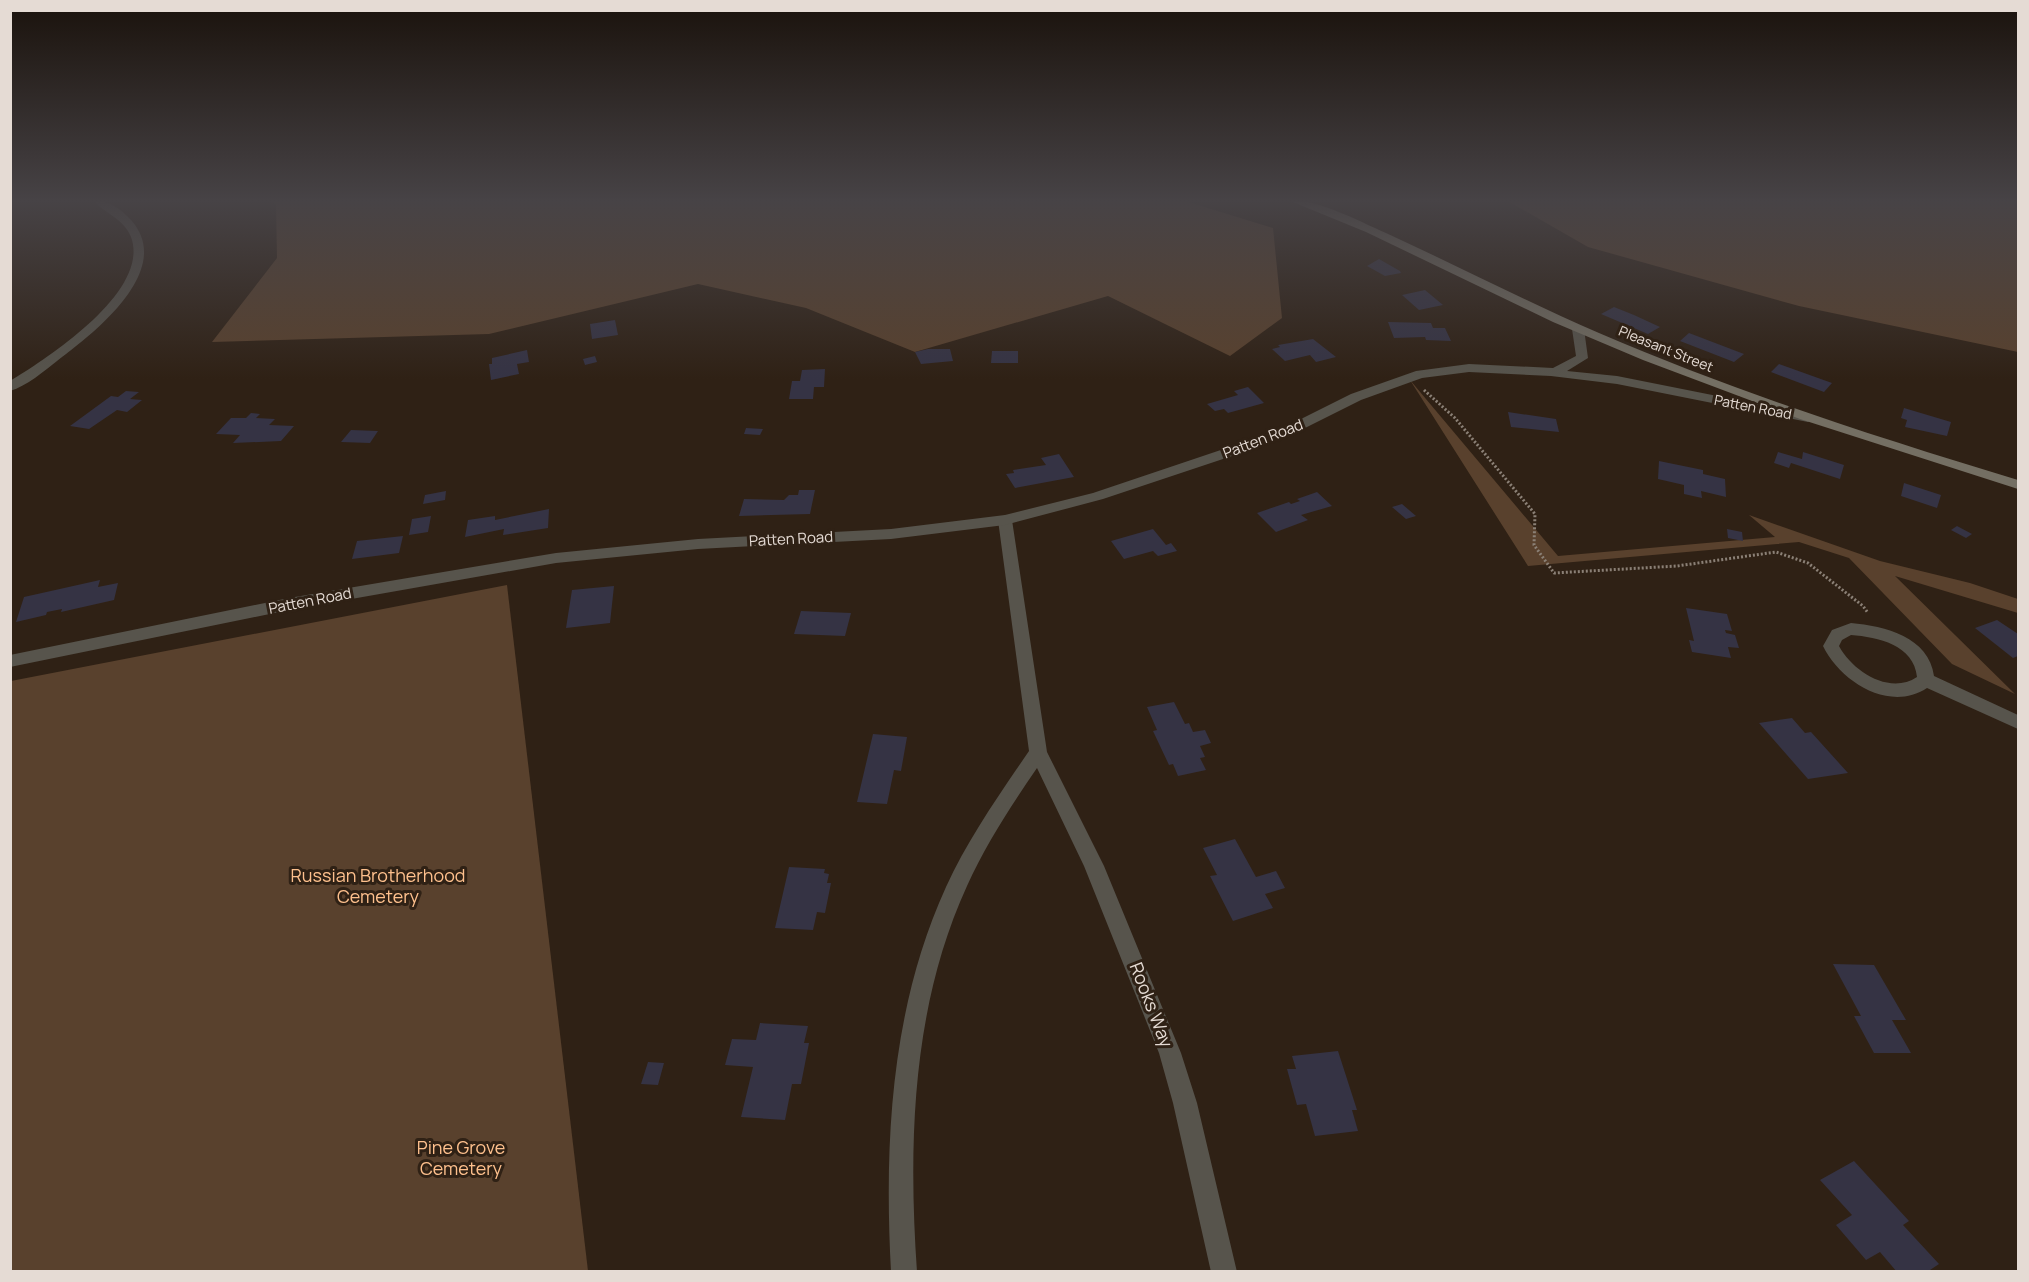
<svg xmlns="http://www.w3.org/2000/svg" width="2029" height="1282" font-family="Manrope,sans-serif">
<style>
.green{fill:#59412d}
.building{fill:#353344}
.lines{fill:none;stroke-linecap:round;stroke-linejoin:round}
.path{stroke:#8b8076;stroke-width:3;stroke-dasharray:2 2;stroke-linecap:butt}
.minor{fill:#57544c;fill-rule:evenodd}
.tertiary{fill:#57544c;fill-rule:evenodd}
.secondary{fill:#746f63;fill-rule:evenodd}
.labels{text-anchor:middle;stroke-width:6;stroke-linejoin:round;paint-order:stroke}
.far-street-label{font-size:14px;fill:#e5dbd4;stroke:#2f2115}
.street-label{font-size:15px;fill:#e5dbd4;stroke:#2f2115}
.near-park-label{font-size:18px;fill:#fec08d;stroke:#2f2115}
.near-street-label{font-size:18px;fill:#e5dbd4;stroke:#2f2115}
</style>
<rect width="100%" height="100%" fill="#2f2115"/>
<g class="green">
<polygon points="267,200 1182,200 1273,228 1282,318 1230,356 1108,296 915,352 806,308 698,284 489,334 212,342 277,258 276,204"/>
<polygon points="1506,200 2018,200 2018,352 1799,306 1588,247"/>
<polygon points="1410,380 1558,556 1775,537 1749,515 1880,561 1970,583 2018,599 2018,613 1895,576 2015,694 1952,664 1849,558 1799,542 1528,566"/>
<polygon points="507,585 588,1271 11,1271 11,681"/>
</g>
<g class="building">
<polygon points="1379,259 1400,271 1401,273 1385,276 1367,266"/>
<polygon points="1425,290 1443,305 1419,310 1402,295"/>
<polygon points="1614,307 1634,315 1660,327 1648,334 1601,314"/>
<polygon points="615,320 618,335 592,339 590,324"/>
<polygon points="1388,322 1431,323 1433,328 1445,328 1451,341 1426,340 1425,337 1394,338"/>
<polygon points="1689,333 1744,354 1734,362 1680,341"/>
<polygon points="1313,339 1336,357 1316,362 1310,355 1285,361 1272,349 1280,347 1278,345"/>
<polygon points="928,349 950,349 953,361 921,364 915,352"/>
<polygon points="527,350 529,362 517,364 519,374 491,380 489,364 492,364 492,358"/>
<polygon points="992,351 1018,351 1018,363 991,363"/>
<polygon points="595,356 597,362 585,365 583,359"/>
<polygon points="1779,364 1832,383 1824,392 1771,372"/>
<polygon points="825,369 824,387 814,387 813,399 789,399 792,381 800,381 802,370"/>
<polygon points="1248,387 1264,403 1228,413 1224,409 1215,411 1207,404 1238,395 1234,391"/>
<polygon points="126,391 139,392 130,399 142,400 127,412 117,410 89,429 70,426 111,396 118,397"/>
<polygon points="1904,408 1951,422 1947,436 1905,427 1907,420 1901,418"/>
<polygon points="1508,412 1556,419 1559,432 1511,427"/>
<polygon points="251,413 260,414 256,418 275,419 269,425 294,426 281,441 233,443 240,435 216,434 231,418 246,418"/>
<polygon points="746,428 763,429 760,435 744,434"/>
<polygon points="351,430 378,431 370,443 341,442"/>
<polygon points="1778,452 1802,459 1803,452 1844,465 1840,479 1791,463 1789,468 1774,463"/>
<polygon points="1059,454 1074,477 1015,488 1006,474 1014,473 1013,470 1046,465 1041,458"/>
<polygon points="1659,461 1703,470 1703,474 1725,479 1726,497 1701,491 1702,498 1684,494 1684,485 1658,479"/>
<polygon points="1904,483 1941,495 1937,508 1901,496"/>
<polygon points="799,490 815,490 810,514 739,516 744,499 784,500 789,495 798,495"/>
<polygon points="446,491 445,500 423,504 425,495"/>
<polygon points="1317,492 1332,506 1301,515 1308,520 1276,532 1257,513 1289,502 1291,504 1300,501 1297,499"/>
<polygon points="1402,504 1416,516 1406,519 1392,507"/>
<polygon points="549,509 548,528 503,535 504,529 465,537 468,520 495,516 495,520"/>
<polygon points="431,516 428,532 409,535 412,519"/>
<polygon points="1957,526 1972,534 1966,538 1951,530"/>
<polygon points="1153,529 1166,545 1171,543 1177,551 1158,556 1153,551 1124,559 1111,541"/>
<polygon points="1727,529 1742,532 1743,541 1728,538"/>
<polygon points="403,536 399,553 352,559 357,541"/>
<polygon points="100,580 98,587 118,583 114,600 61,612 62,609 47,612 46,615 16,622 24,597"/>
<polygon points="614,586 610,623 566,628 572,590"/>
<polygon points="1686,608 1727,614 1732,631 1725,630 1726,633 1735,635 1739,648 1728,647 1731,658 1692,652 1689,640 1694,641"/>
<polygon points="801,611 851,613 845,636 794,634"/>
<polygon points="1997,620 2018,634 2018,656 2013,658 1975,628"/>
<polygon points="1174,702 1185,724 1189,723 1193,732 1205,730 1211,743 1200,746 1205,757 1200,758 1206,770 1178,776 1173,764 1169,765 1153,731 1157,730 1147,707"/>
<polygon points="1792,718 1805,733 1811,732 1848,773 1808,779 1759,723"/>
<polygon points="873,734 907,737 901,771 894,770 887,804 857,802"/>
<polygon points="1235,839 1256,877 1276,871 1285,888 1265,894 1273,908 1233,921 1210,876 1217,875 1203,848"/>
<polygon points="789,867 825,869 824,873 829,874 827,883 831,883 825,913 817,912 813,930 775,928"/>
<polygon points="1833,964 1874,965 1906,1020 1892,1020 1911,1053 1874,1053 1854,1016 1861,1016"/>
<polygon points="760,1023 808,1026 804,1043 809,1043 801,1084 792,1084 785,1120 741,1117 753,1067 725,1065 732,1039 756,1040"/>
<polygon points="1338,1051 1357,1110 1352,1110 1358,1131 1315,1136 1306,1104 1297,1105 1287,1069 1296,1069 1292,1056"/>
<polygon points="648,1062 664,1063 658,1085 641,1084"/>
<polygon points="1854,1161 1909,1221 1903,1225 1939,1264 1927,1272 1897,1272 1880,1252 1866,1260 1836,1225 1852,1215 1820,1180"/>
</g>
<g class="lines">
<polyline class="path" points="1424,390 1455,418 1535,514 1534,545 1554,573 1677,566 1776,552 1808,563 1863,606 1868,613"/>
<g class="minor">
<path d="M92,200C108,200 120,208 131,220C176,270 93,334 57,361C44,371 27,386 10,391V381C48,358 151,291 131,237C124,219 105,213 92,200Z"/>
<path d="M1005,515L1012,520L1047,752L1104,866L1181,1053L1197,1103L1237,1272H1211L1173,1103L1159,1053L1084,866L1037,768C1011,806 986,844 967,886C912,1006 908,1142 917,1272H891C884,1141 891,1008 946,887C968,839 999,795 1029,751L998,520Z"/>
<path d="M1851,623C1885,626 1929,637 1934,676L2018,715V729L1927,688C1889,713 1840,681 1823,646L1832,630ZM1851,635C1878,637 1914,645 1917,677C1890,695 1853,672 1839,646L1842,640Z"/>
</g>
<polygon class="tertiary" points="1578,325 1584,329 1588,358 1567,371 1617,376 1808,414 1815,418 1808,422 1617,384 1551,376 1469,372 1422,378 1361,400 1287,437 1250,450 1103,499 1005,525 891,539 698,549 556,563 289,610 10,667 10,655 289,598 556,553 698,539 891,529 1005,515 1093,493 1277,431 1351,394 1416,371 1469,364 1553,368 1576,356 1572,329"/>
<path class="secondary" d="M1288,200C1321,200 1356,220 1386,233C1458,266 1527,302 1599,333C1736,392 1877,437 2018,480V489L1800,419L1643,360L1553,322L1366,232Z"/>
</g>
<linearGradient id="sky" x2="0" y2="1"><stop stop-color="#1a120c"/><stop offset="0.53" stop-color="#474346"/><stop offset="1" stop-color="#474346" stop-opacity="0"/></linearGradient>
<rect width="2029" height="379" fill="url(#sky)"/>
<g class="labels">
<g class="far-street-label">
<text transform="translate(1666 349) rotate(22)" y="5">Pleasant Street</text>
<text transform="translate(1753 407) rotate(11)" y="5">Patten Road</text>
</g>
<g class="street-label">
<text transform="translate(1263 439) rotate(-21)" y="5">Patten Road</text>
<text transform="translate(791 539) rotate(-3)" y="5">Patten Road</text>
<text transform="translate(310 601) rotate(-11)" y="5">Patten Road</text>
</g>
<g class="near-park-label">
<text x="378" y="882">Russian Brotherhood<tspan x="378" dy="21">Cemetery</tspan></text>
<text x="461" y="1154">Pine Grove<tspan x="461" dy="21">Cemetery</tspan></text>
</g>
<g class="near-street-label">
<text transform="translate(1151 1005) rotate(69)" y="6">Rooks Way</text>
</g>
</g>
<rect width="2029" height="1282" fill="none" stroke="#e5dbd4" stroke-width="24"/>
</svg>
